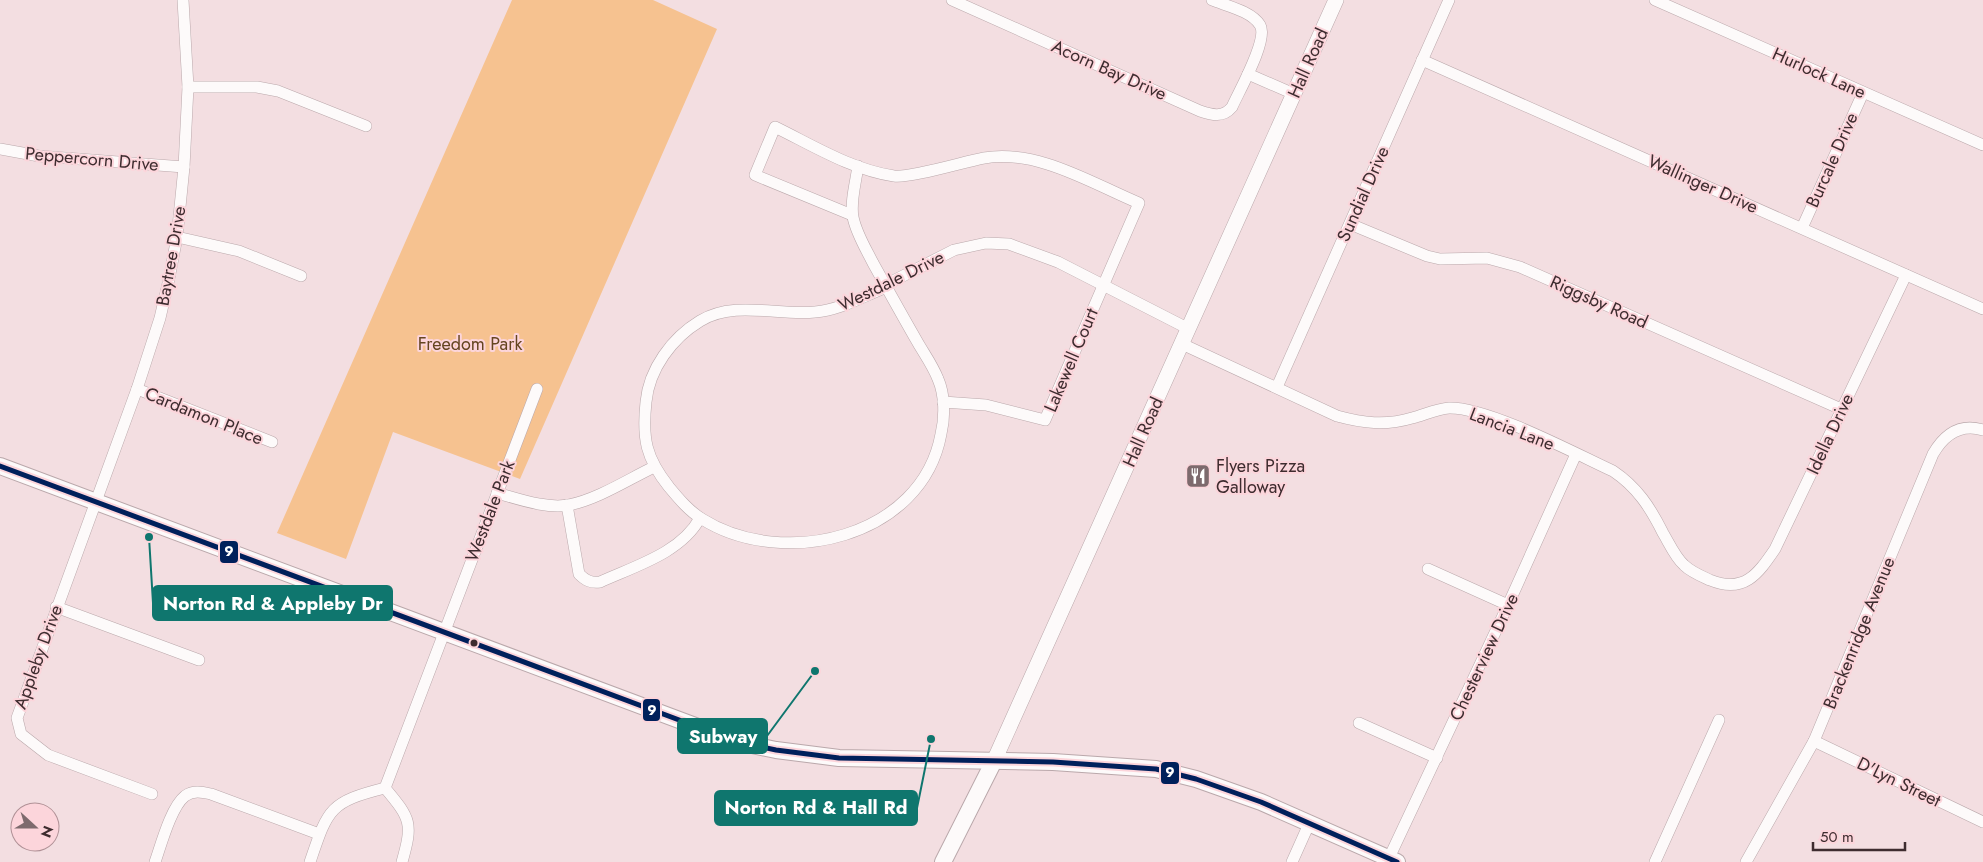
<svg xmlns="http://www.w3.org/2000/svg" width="1983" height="862" font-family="Jost,sans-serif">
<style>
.green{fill:#f6c290}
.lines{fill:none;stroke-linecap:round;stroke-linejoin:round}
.minor-casing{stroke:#baa8ab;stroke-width:12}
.tertiary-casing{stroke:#baa8ab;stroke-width:16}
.secondary-casing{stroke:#baa8ab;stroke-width:18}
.minor{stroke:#fdfafa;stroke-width:11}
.tertiary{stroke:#fdfafa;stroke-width:15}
.secondary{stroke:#fdfafa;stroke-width:16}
.bus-1-casing{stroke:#fcd5db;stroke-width:9}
.bus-1{stroke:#00205b;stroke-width:5}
.bus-dot{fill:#3e2c2f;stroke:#fcd5db;stroke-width:2}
.labels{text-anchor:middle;stroke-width:4;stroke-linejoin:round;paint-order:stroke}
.street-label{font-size:18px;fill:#3e2c2f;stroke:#fcd5db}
.park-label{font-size:18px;fill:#654520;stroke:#fcd5db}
.poi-label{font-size:18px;fill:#3e2c2f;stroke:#fcd5db;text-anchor:start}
.leader{fill:none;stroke:#0f766e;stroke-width:2}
.callout-dot{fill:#0f766e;stroke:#fcd5db;stroke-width:2}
.callout{fill:#0f766e;stroke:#0f766e;stroke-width:2}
.callout-label{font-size:19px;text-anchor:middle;font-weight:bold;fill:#fff}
.line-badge{stroke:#fcd5db;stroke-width:2}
.badge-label{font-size:14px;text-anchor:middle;font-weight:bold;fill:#fff}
</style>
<rect width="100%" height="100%" fill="#f3dee1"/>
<polygon class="green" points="512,0 653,0 717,29 520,479 393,432 346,559 277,533"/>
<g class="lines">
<defs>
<g id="minor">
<path d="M952,0L1200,111C1212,115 1223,118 1232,107C1239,91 1269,39 1260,25C1251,11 1227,6 1212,0"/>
<polyline points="1655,0 1983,145"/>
<polyline points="1422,60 1983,309"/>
<polyline points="1248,74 1294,94"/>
<polyline points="188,87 257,87 278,91 366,126"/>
<polyline points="0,149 39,156 184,167"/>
<path d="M858,166C856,181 850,202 853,217C856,233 866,249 873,263C888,290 903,317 918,343C925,355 933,366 938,379C945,395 945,417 941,434C922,538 783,570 702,519C689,511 679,499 669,487C646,458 642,439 646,402C649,369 672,338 700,321C734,300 778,316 815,312C839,310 860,298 882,289L895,280L954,250L986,243L1009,244L1058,262L1189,329"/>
<path d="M852,215L755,175L775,127C812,145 852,170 894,176C911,178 963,162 984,158C1038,149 1091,183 1139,203L1045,420L986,405L943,402"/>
<polyline points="1350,224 1427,256 1440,259 1487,258 1520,267 1841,409"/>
<polyline points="1802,228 1863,93"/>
<polyline points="177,237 239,251 301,276"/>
<path d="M1182,344L1337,416C1363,423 1385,426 1412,418C1424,415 1436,409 1449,408C1488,407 1574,453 1613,471C1637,487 1650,507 1663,533C1669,543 1675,557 1684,565C1691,572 1701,576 1710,580C1744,594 1758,574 1775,549L1906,275"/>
<polyline points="1277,387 1449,0"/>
<polyline points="137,389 272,442"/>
<path d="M497,493C519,499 546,509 569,505C598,499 627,480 654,467"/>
<path d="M567,505L579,574C586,581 591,583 600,582C635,566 681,553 700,518"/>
<polyline points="1428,569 1508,605"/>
<polyline points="56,607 199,660"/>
<polyline points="1359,723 1437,758"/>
<polyline points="1814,741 1983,822"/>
<polyline points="385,788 537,389"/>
<path d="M385,788C411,819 413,823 402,862"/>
<polyline points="152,794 48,755 21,734 17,718 137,389 160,318 169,279 177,237 184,167 188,87 183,0"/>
<polyline points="1389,858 1508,605 1576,454"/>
<path d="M155,862C161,845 171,807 185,796C193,790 202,792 211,794L319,834"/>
<path d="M310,862C328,809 329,802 385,788"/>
<polyline points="1292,862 1309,824"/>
<polyline points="1655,862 1719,720"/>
<path d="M1746,862L1814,741L1933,454C1944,435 1960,423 1983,430"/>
</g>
<polyline id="tertiary" points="994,761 1336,0"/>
<g id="secondary">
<polyline points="0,466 738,742 776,750 839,758 1053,762 1156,769 1196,779 1261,802 1397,862"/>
<polyline points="943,862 994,761"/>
</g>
</defs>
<use href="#minor" class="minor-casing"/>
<use href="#tertiary" class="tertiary-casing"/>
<use href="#secondary" class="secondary-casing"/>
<use href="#minor" class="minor"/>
<use href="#tertiary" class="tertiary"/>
<use href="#secondary" class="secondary"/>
<defs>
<polyline id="bus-1" points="0,466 738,742 776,750 839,758 1053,762 1156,769 1196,779 1261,802 1397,862"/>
</defs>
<use href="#bus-1" class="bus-1-casing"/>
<use href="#bus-1" class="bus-1"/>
</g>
<defs>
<symbol id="restaurant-square" viewBox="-11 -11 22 22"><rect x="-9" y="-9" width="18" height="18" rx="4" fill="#7d6a6d" stroke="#fcd5db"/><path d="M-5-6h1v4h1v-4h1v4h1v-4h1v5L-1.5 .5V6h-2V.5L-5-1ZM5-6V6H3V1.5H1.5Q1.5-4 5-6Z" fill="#fff"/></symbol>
</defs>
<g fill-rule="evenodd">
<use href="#restaurant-square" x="1184" y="462" width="28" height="28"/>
</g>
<circle class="bus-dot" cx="474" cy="643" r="4.5"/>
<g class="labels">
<g class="street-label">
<text transform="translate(1308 63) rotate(-66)" y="6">Hall Road</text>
<text transform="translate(1109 70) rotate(24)" y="6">Acorn Bay Drive</text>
<text transform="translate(1819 73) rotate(24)" y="6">Hurlock Lane</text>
<text transform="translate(92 159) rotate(5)" y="6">Peppercorn Drive</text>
<text transform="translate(1832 160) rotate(-66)" y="6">Burcale Drive</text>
<text transform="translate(1703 184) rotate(24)" y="6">Wallinger Drive</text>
<text transform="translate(1363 194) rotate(-66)" y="6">Sundial Drive</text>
<text transform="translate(171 256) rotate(-80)" y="6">Baytree Drive</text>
<text transform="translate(891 281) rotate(-26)" y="6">Westdale Drive</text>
<text transform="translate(1599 302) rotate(24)" y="6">Riggsby Road</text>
<text transform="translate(1071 360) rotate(-67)" y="6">Lakewell Court</text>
<text transform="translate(204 416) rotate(22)" y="6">Cardamon Place</text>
<text transform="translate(1512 429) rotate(21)" y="6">Lancia Lane</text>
<text transform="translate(1143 432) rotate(-66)" y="6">Hall Road</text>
<text transform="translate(1830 434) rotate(-65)" y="6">Idella Drive</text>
<text transform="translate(490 511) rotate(-69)" y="6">Westdale Park</text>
<text transform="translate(1859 633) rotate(-68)" y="6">Brackenridge Avenue</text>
<text transform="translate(38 657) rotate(-70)" y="6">Appleby Drive</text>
<text transform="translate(1484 657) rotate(-65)" y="6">Chesterview Drive</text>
<text transform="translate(1899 782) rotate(26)" y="6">D'Lyn Street</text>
</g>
<g class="park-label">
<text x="470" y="350">Freedom Park</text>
</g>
<g class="poi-label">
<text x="1216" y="472">Flyers Pizza<tspan x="1216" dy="21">Galloway</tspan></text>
</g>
</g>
<path class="leader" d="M149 537L153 603M815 671L767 736M931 739L917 808"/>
<g class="callout-dot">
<circle cx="149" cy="537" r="5"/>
<circle cx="815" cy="671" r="5"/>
<circle cx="931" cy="739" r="5"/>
</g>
<g class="callout">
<rect x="153" y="586" width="239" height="34" rx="5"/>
<rect x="678" y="719" width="89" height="34" rx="5"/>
<rect x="715" y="791" width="202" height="34" rx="5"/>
</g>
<g class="callout-label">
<text x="273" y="610">Norton Rd &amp; Appleby Dr</text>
<text x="723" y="743">Subway</text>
<text x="816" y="814">Norton Rd &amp; Hall Rd</text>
</g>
<g class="line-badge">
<rect x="219" y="540" width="20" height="24" rx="5" fill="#00205b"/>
<rect x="642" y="698" width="19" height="24" rx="5" fill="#00205b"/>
<rect x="1160" y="761" width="20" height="24" rx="5" fill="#00205b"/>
</g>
<g class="badge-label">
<text x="229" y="556">9</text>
<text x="652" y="715">9</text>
<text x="1170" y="777">9</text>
</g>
<g transform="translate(35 827) rotate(111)"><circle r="24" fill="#fcd5db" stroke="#b09196"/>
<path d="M0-4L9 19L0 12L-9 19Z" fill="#7d6a6d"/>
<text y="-8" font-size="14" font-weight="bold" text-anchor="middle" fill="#3e2c2f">N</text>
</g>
<path d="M1813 842v8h92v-8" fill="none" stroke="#3e2c2f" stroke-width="2.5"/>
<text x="1820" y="842" font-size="15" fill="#3e2c2f" stroke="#fcd5db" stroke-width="4" paint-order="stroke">50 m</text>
</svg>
